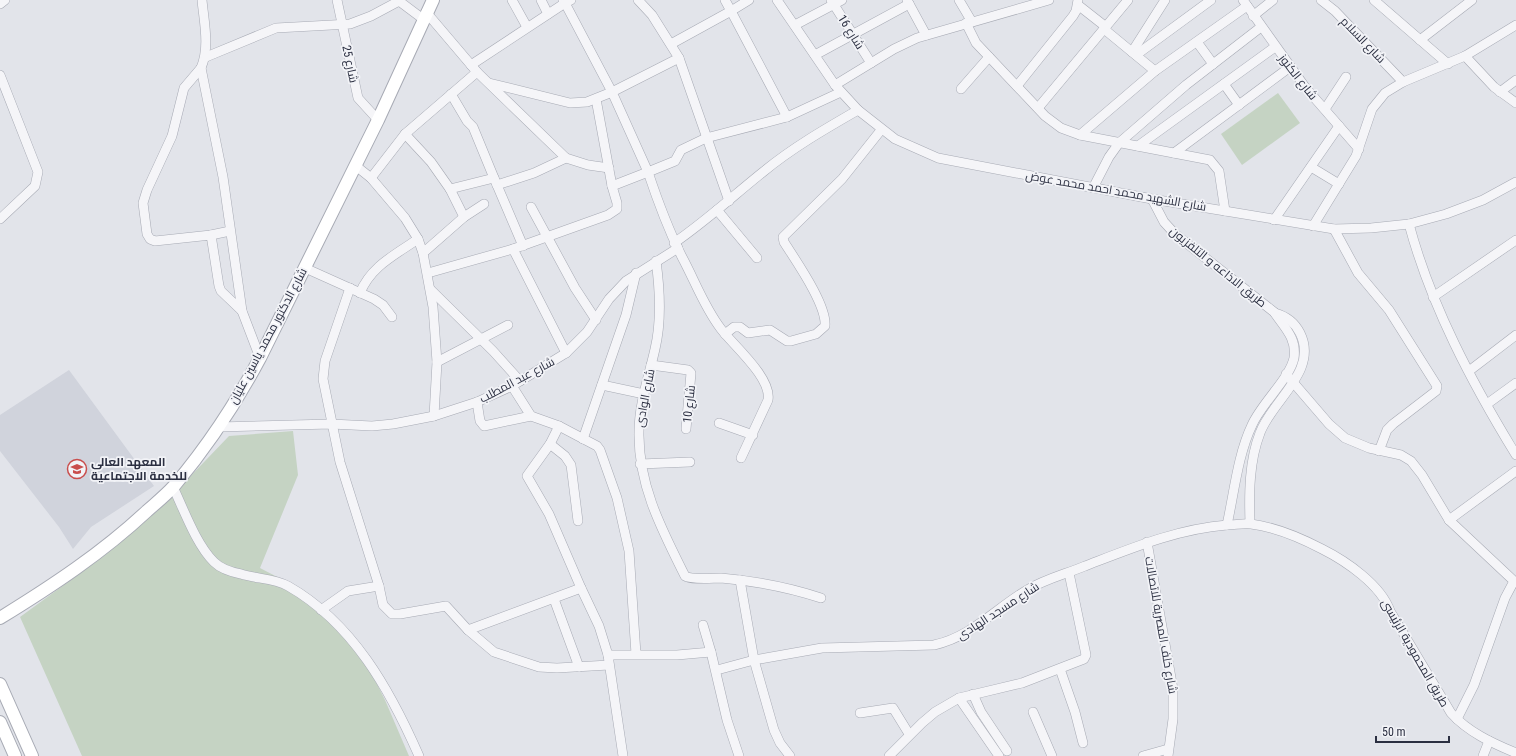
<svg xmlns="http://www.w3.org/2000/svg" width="1516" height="756" font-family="'Roboto Condensed',Cairo,sans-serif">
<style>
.built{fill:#d0d3dc}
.green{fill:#c5d3c3}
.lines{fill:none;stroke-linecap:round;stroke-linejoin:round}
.street-casing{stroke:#a7aab4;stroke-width:10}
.secondary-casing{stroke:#a7aab4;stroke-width:14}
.street{stroke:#f5f5f8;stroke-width:9}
.secondary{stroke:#fff;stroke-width:12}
.labels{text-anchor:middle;stroke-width:3.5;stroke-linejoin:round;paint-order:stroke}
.street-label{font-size:12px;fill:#2b2f41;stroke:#f2f3f7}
.poi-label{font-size:12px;font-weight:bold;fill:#2b2f41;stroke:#f2f3f7;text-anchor:start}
</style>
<rect width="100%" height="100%" fill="#e2e4ea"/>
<polygon class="built" points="69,370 154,486 91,527 73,549 59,527 0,451 0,415"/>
<g class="green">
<polygon points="1278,93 1300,123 1242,165 1221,134"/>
<polygon points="293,431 298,475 260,568 283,580 360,650 385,700 409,756 82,756 20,617 105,555 181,486 229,436"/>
</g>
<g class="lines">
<defs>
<g id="street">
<path d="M202,0C204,22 210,47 201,68L223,177L242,311L260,358"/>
<polyline points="337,0 358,98 378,120"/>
<polyline points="512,0 527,27"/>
<polyline points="541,0 548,14"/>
<polyline points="725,0 731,11 749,0"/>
<polyline points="777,0 835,85 858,110 895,139 938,158 1152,199 1334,229 1371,228 1409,224 1446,214 1483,200 1516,182"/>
<polyline points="831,0 871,63"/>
<polyline points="907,0 926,35"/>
<polyline points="959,0 972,22"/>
<polyline points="1243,0 1305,87 1359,149"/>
<polyline points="1321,0 1335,11 1403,82"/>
<polyline points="1374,0 1448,64"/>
<polyline points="0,4 5,0"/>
<polyline points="1078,5 1106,27"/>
<polyline points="426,12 477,72 566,158 588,165 609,168"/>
<polyline points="1253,16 1273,0"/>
<polyline points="966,23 976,43 1045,116 1061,128 1080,135 1210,160 1219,171 1225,211"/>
<polyline points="795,25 842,0"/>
<polyline points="1104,29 1155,71"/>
<polyline points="1420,40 1472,0"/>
<polyline points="1197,42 1213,64"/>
<polyline points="671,44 731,11 787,117"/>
<polyline points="1132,52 1165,0"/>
<polyline points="815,55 909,4"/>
<polyline points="1136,55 1211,0"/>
<polyline points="1465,56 1494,87 1516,103"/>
<polyline points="206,57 276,28 350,24 371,16 399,1 423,19"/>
<polyline points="679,58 729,201"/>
<polyline points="471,65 565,3 563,0"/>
<polyline points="201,68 184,88 172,136 147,190 143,203 147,234 150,239 155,241 211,235 219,286 221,291 242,311"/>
<polyline points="0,75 38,172 35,186 0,219"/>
<polyline points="489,83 570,103 587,102 612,92 565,3 571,0"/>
<polyline points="1224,84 1239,105"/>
<polyline points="835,85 894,49 917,38 1049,0"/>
<polyline points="1017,86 1073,16 1076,11 1078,0"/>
<polyline points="961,89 989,57"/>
<polyline points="1500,92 1516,80"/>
<polyline points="451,94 467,121 473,127 494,178"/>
<polyline points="596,99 612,186"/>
<polyline points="1038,108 1128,0"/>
<polyline points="1325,109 1346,77"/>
<polyline points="1080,135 1155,71 1247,6"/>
<polyline points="1138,146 1275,47"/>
<polyline points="1174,153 1290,67"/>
<polyline points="356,166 371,178 405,218 418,239 423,253 433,307 437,362 434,416"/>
<polyline points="1311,167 1339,184"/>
<polyline points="371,178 405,134"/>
<polyline points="497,185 534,173 566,158"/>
<polyline points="1093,188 1109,157 1119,143 1186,85 1261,27"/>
<polyline points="450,189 431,162 405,134 477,72"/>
<path d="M1152,199L1164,222L1175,234L1274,312C1284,327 1297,338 1294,358C1290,378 1261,404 1252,425C1238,454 1234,493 1227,525"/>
<polyline points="531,207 575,288 596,320"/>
<polyline points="717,210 757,258"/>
<polyline points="464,217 450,189 494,178 523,246"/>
<polyline points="1274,220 1339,126"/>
<path d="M1409,224C1431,306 1472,383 1516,455"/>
<polyline points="1313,226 1356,156 1372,109 1385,93 1403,82 1465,56 1516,25"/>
<polyline points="1334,229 1358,273 1389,310 1437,386 1436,391 1393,424 1387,430 1379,451"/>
<polyline points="211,235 230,231"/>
<path d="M674,243C706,221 733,196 763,172C792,148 825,129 858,110"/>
<polyline points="423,253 464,217 484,204"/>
<path d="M656,261C660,290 662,320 655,349C649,376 639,404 639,432C638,485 662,530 685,576C691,580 712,578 721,578C755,581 788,587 821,598"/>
<polyline points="305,268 374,299 383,305 392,317"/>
<polyline points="428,273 513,249"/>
<polyline points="350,288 325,361 323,379 340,462 379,586"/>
<polyline points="431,290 493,351 520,381"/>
<path d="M360,293C371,266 395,255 418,239"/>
<polyline points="1433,297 1516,240"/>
<path d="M725,334L734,327H740L748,333L770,330L787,341H791L816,334L825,326C827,305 796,261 784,242L783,237L842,179L881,130"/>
<polyline points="566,353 513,249 608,215 617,209 617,203 612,186 648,172 612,92 679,58 652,15 638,0"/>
<polyline points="437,362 508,325"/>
<polyline points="651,365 688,370 691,373 686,429"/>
<polyline points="1469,371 1516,335"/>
<polyline points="1286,374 1329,424 1345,438 1369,448 1401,455 1411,461 1422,475 1449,520 1514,581 1505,598 1474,685 1457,719"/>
<polyline points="602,385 644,394"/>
<polyline points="512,386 531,416"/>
<polyline points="477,402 480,421 484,426 531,416 559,426 597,446 600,450 617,498 629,551 636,654"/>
<polyline points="1487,404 1516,383"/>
<polyline points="719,423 753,435"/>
<polyline points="559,426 550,444 527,476 549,514 581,588 468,630 494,652 539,667 557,668 609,665"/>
<polyline points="218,427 331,424 372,426 393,424 434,416 477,402 512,386 566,353 587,332 609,299 626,281 678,248"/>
<polyline points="583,439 626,315 636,273"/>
<polyline points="550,444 565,456 571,465 578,521"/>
<path d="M741,458L768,400C772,378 734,346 721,329C704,307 695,281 682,257C668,229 658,202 648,172L675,161L681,150L706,138L787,117L841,92"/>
<polyline points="640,464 690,462"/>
<path d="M173,487C184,510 196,544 214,562C221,569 231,572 241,574C256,579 274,578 288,586C353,623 390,690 419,756"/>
<polyline points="1449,520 1516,471"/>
<path d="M1250,523C1249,494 1249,461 1260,433C1272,400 1319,371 1300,333C1295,323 1286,316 1275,313"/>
<polyline points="1147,542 1173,689 1173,719 1168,756"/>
<polyline points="740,580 754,660 774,730 780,743 790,756"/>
<polyline points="581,588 599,626 608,655 623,756"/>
<polyline points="554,599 579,667"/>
<polyline points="321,610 348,591 379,586 383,605 392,614 400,614 446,606 468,630"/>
<polyline points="711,652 727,720 739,756"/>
<polyline points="608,655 677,655 711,652 703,625"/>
<polyline points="1060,669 1075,712 1083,743"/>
<path d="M717,670L754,660L822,648L934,645C971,637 995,609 1027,590C1045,579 1066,574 1085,566C1132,548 1177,529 1227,525C1235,525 1243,523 1251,524C1275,527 1301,538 1322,549C1346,561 1381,585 1390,611L1451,713C1468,732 1492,743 1516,753"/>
<polyline points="973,694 981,712 1007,751"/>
<polyline points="959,698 999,756"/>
<polyline points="1033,712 1052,756"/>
<polyline points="860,713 893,708 909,734"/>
<polyline points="889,756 922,723 935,712 959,698 1022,683 1084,659 1086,655 1069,573"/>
<polyline points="1143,756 1168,749"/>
<polyline points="1483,756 1489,741"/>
</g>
<g id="secondary">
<path d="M0,618C52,586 102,553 147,511C156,503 166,495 174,486C207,447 236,403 260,358L378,120L433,0"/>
<polyline points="0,684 32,756"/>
<polyline points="0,722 15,756"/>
</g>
</defs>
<use href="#street" class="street-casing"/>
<use href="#secondary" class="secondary-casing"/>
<use href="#street" class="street"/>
<use href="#secondary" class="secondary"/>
</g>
<defs>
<symbol id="university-ring" viewBox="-11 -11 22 22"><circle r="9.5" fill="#f2f3f7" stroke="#c94e4d" stroke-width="1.5"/><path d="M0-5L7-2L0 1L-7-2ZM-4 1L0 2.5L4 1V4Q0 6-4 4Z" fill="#c94e4d"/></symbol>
</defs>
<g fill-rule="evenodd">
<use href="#university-ring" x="66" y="458" width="22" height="22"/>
</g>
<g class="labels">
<g class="street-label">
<text transform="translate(851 32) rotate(58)" y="4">شارع 16</text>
<text transform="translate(1363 40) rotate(46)" y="4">شارع السلام</text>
<text transform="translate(350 64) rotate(78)" y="4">شارع 25</text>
<text transform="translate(1298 77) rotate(52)" y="4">شارع الكنوز</text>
<text transform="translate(1116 191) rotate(10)" y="4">شارع الشهيد محمد احمد محمد عوض</text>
<text transform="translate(1218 267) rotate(39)" y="4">طريق الاذاعه و التلفزيون</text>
<text transform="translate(268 336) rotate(-62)" y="4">شارع الدكتور محمد ياسين عليان</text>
<text transform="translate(517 380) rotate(-28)" y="4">شارع عبد المطلب</text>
<text transform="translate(645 398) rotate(-79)" y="4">شارع الوادى</text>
<text transform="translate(689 404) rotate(-84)" y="4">شارع 10</text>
<text transform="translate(998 611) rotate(-33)" y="4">شارع مسجد الهادى</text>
<text transform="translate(1161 625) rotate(80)" y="4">شارع خلف المصرية للاتصالات</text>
<text transform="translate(1415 653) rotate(60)" y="4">طريق المحمودية الرئيسى</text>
</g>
<g class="poi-label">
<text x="91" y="466">المعهد العالى<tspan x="91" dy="14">للخدمة الاجتماعية</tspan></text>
</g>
</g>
<path d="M1376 736v6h73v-6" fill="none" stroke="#2b2f41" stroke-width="2"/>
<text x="1382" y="736" font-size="12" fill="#2b2f41" stroke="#f2f3f7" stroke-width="3" paint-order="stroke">50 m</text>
</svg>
